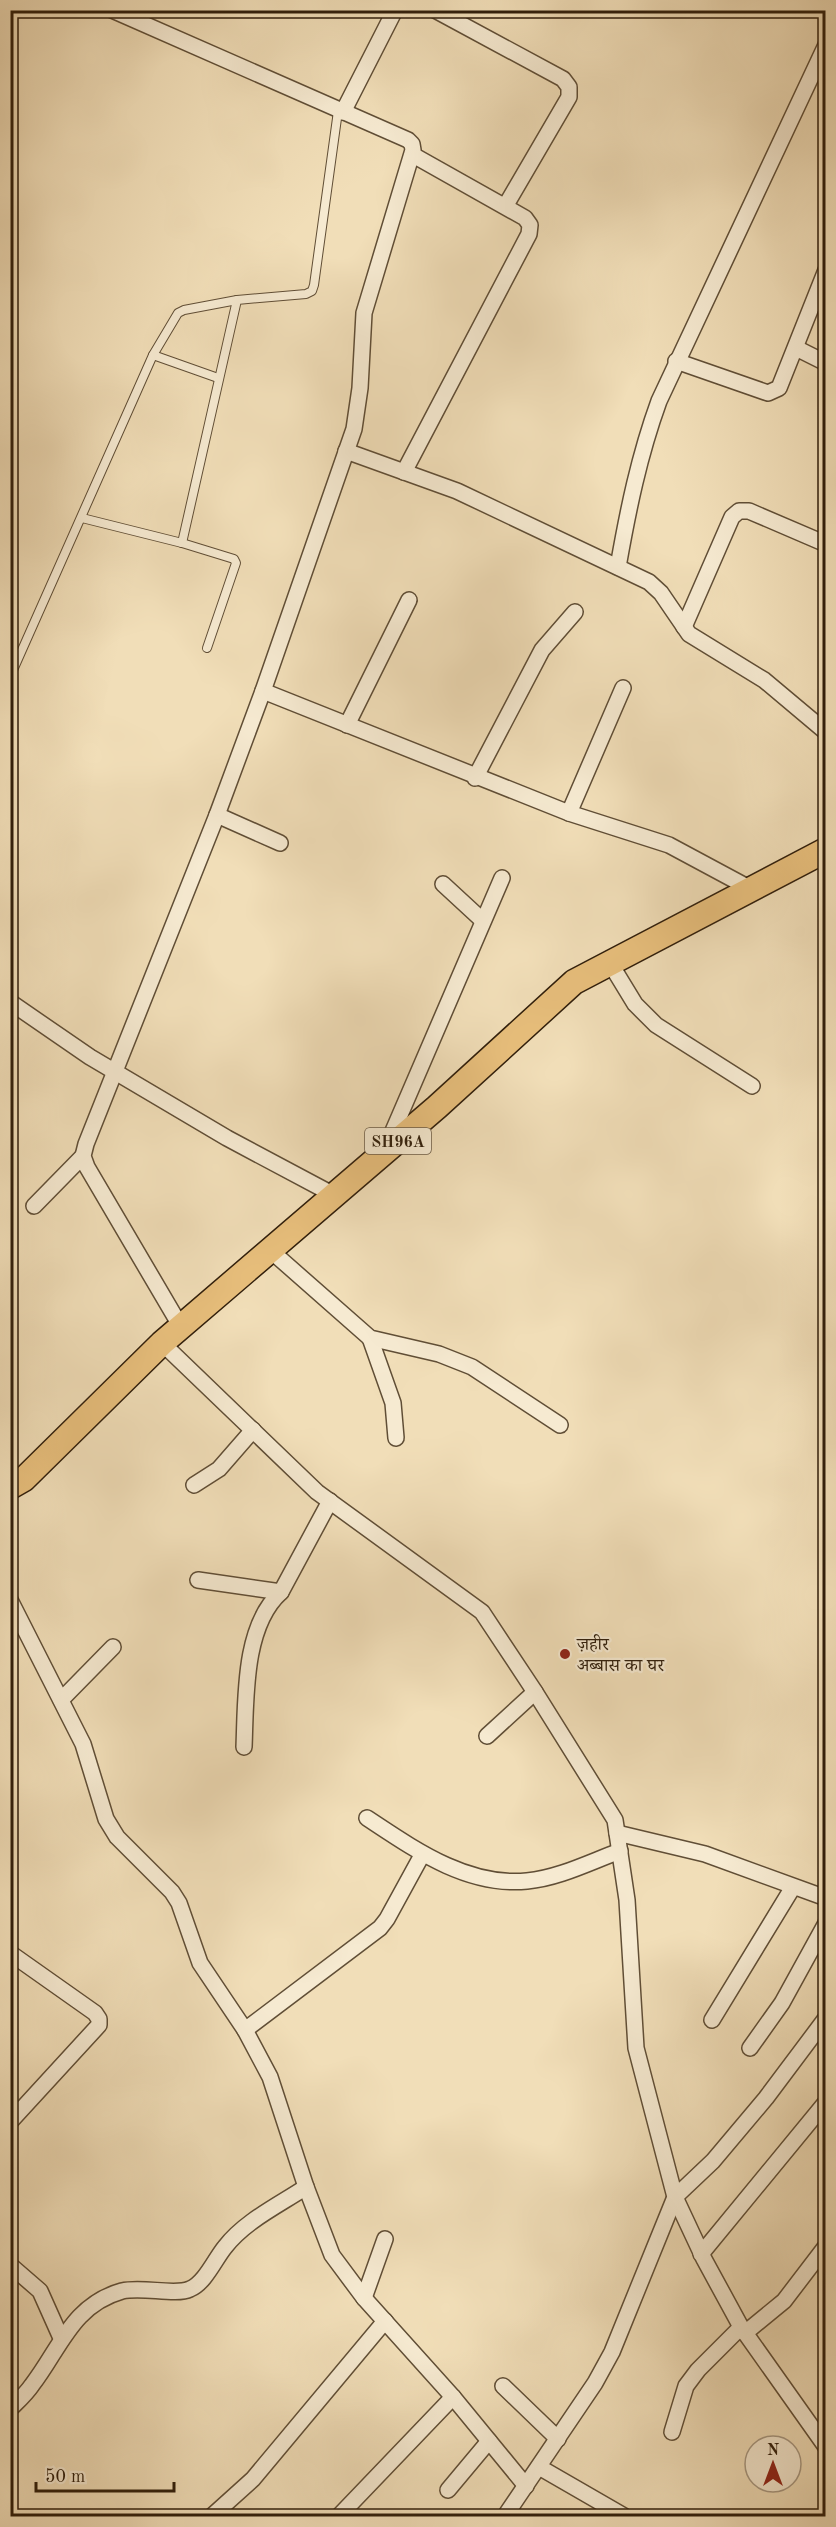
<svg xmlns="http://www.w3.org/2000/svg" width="836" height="2527" font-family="'Old Standard TT','Noto Serif Devanagari',serif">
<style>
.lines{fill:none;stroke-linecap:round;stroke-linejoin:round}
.lane-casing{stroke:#604e36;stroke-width:10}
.street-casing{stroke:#604e36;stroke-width:18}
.primary-casing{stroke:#301e0b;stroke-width:27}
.lane{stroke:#f6ead1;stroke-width:8}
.street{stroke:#f6ead1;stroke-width:15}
.primary{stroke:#e8bf7c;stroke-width:24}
.poi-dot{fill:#8f2418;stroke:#f6ead1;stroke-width:2}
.labels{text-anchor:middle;stroke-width:4.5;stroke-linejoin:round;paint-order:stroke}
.shield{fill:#f6ead1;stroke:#6b5b46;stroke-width:1.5}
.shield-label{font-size:16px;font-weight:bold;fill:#301e0b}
.poi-label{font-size:18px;fill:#301e0b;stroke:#f6ead1;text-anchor:start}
</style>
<rect width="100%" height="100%" fill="#f1deb8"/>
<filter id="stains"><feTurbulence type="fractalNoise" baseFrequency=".00333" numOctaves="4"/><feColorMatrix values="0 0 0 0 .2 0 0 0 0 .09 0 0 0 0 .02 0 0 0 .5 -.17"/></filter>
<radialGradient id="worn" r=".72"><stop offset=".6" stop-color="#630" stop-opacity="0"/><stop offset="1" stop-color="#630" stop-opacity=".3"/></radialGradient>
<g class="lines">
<defs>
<g id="lane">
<polyline points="153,355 218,378"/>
<polyline points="82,518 182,543 234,559 236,563 207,648"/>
<polyline points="182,543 237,300 306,294 312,291 314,285 338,111"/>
<polyline points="10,677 153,355 178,313 184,310 237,300"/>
</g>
<g id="street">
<polyline points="112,10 408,140 412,144 413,150 364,313 360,388 354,429 263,691 217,815 86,1144 83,1156 87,1167 181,1327"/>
<polyline points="435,10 563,79 569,87 569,97 506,205"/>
<polyline points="343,112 395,10"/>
<polyline points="796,348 826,363"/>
<polyline points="676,361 768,393 779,388 826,270"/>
<polyline points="346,451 457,491 649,582 661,593 689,634 764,680 826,732"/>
<polyline points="404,472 529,234 530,225 525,218 413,155"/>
<path d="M618,567C628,510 639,456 659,401L826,45"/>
<polyline points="684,627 732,517 739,511 749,511 826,544"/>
<polyline points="263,691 569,813 669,845 751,889"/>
<polyline points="347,725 409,600"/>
<polyline points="475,778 542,650 575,612"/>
<polyline points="569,813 623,688"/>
<polyline points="217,815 280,843"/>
<polyline points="443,884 482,920"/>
<polyline points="610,963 635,1004 656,1025 752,1086"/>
<polyline points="10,1002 90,1057 227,1138 334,1195"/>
<polyline points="387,1145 502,878"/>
<polyline points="34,1206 83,1156"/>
<polyline points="270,1250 370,1338 439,1354 472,1367 560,1425"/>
<polyline points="370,1338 393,1403 396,1438"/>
<polyline points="162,1343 317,1492 482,1612 535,1692 615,1820 627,1900 636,2048 675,2197 704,2259 741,2327 826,2447"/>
<polyline points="194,1485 219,1469 253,1430"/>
<polyline points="198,1580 281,1592"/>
<polyline points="10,1600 83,1744 106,1819 117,1837 172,1892 179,1903 200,1963 245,2030 270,2077 306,2187 332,2255 364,2298 453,2397 526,2486"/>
<polyline points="61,1700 113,1647"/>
<polyline points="487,1736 535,1692"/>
<path d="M244,1747C246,1699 243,1626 281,1592L330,1501"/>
<path d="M367,1818C414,1849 467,1887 527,1881C559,1878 590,1862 620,1851"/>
<polyline points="617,1833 705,1854 826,1898"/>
<polyline points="10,1953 95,2013 99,2019 99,2025 10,2122"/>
<polyline points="712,2020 793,1887"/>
<polyline points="245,2030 380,1928 387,1919 422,1855"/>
<polyline points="750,2048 782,2003 826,1923"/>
<polyline points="701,2254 826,2102"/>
<polyline points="10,2265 40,2291 61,2338"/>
<polyline points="364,2298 385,2239"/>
<polyline points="745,2333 784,2301 826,2246"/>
<polyline points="503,2386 558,2439"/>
<path d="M10,2409C18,2401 26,2394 32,2385C60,2349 72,2305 122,2291C143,2286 175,2296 190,2289C205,2283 215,2259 225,2247C245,2221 279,2205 306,2187"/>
<polyline points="672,2432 686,2386 698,2370 741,2327"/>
<polyline points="539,2467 624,2516"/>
<polyline points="448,2490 489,2441"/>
<polyline points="212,2516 253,2479 385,2321"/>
<polyline points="339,2516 453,2397"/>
<polyline points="505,2516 595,2383 612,2352 675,2197 713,2161 766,2098 826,2018"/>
</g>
<polyline id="primary" points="10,1487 24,1479 162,1343 437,1107 574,982 826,850"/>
</defs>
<use href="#lane" class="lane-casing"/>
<use href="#street" class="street-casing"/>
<use href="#primary" class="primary-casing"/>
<use href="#lane" class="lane"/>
<use href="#street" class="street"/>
<use href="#primary" class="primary"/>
</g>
<circle class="poi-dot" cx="565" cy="1654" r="6"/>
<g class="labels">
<rect class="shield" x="365" y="1128" width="66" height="26" rx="4.5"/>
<g class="shield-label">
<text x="398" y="1147">SH96A</text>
</g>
<g class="poi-label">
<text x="577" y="1650">ज़हीर<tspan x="577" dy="21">अब्बास का घर</tspan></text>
</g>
</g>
<rect width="836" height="2527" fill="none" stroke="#f1deb8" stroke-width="36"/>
<rect x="12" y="12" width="812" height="2503" fill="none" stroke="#301e0b" stroke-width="3"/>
<rect x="18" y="18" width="800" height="2491" fill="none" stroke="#301e0b" stroke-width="1.5"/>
<g transform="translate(773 2464)"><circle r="28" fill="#f6ead1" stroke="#a79882" stroke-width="1.5"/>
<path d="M0-4.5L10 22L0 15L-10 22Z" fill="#8f2418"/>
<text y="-9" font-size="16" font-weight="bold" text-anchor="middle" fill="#301e0b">N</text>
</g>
<path d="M36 2482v9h138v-9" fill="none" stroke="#301e0b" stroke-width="3"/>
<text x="45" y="2482" font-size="18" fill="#301e0b" stroke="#f6ead1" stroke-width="4.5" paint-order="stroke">50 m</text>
<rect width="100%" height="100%" filter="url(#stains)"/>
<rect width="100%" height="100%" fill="url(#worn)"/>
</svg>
